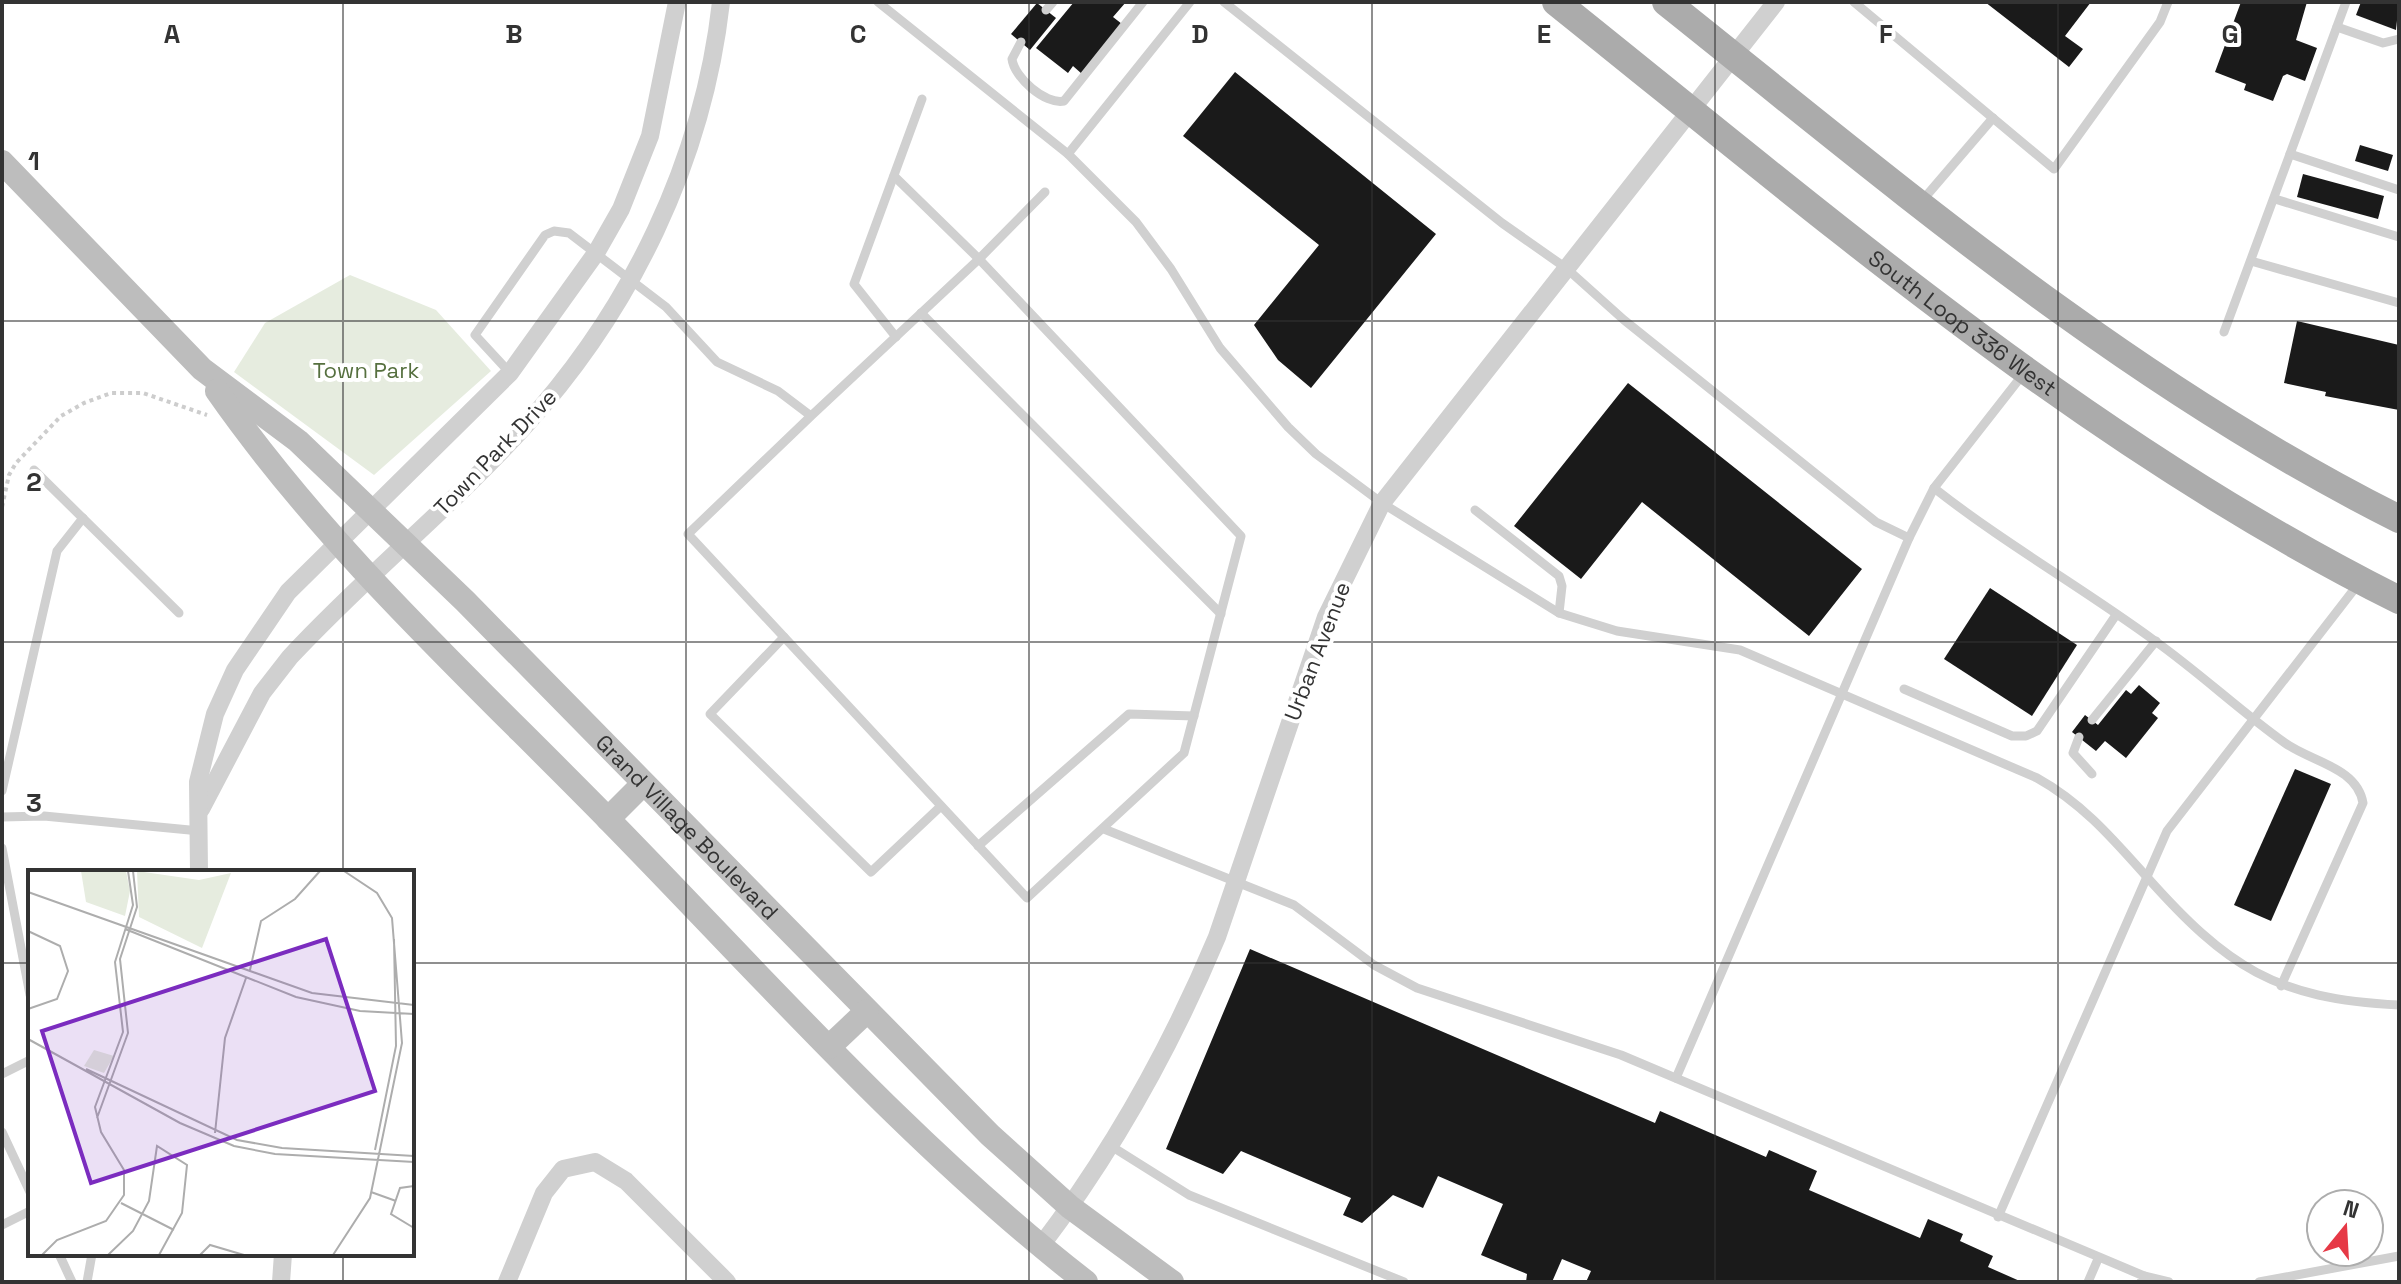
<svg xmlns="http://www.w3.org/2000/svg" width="2401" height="1284" font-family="'Space Grotesk',sans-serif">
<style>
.green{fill:#e6ecdf}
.building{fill:#1a1a1a}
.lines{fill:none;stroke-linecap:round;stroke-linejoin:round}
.path{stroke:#cdcdcd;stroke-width:4;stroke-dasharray:4 4;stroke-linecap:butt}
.lane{stroke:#d0d0d0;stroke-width:9}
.street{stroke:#d0d0d0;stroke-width:18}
.secondary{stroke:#bdbdbd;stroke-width:24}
.primary{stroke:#ababab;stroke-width:28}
.grid{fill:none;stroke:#333;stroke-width:2;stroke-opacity:0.55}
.labels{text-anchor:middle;stroke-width:8;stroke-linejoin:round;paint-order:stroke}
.street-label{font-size:22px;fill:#333;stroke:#fff}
.park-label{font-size:22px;fill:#56703f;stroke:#fff}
.inset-road{fill:none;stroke:#adadad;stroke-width:2}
.view{fill:#7b2cbf;fill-opacity:0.15;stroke:#7b2cbf;stroke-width:4}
.inset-edge{fill:none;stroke:#333;stroke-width:4}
.grid-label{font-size:26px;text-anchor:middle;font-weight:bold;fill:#333;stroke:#fff;stroke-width:8;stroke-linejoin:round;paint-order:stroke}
</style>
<rect width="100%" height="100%" fill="#fff"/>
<polygon class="green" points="350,275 436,310 491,371 374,475 234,372 265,323"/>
<g class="building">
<polygon points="1074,2 1126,2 1113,17 1122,24 1082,74 1073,66 1068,73 1036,48"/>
<polygon points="1985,2 2091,2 2065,36 2083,49 2069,67"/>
<polygon points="2241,2 2307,2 2296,40 2317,48 2305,81 2287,74 2283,76 2273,101 2244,90 2246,84 2215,72"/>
<polygon points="2361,2 2399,2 2396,30 2356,15"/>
<polygon points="1037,3 1056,18 1030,50 1011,34"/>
<polygon points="1235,72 1436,234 1311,388 1278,360 1254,325 1319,245 1183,136"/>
<polygon points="2360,145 2393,155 2388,171 2355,161"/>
<polygon points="2303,174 2384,196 2378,219 2297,197"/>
<polygon points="2297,321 2399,345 2399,410 2325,396 2326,392 2284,383"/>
<polygon points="1628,383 1862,569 1809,636 1642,502 1581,579 1514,526"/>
<polygon points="1990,588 2077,645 2032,716 1944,659"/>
<polygon points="2139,685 2160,703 2152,713 2158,718 2126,758 2105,741 2096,751 2072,732 2085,715 2098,725 2126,690 2131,694"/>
<polygon points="2295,769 2331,784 2271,921 2234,905"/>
<polygon points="1250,949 1655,1123 1660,1111 1766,1157 1769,1150 1817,1171 1809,1190 1920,1238 1928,1219 1963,1234 1960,1241 1993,1256 1988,1267 2022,1282 1586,1282 1591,1271 1562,1259 1552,1282 1526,1282 1527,1274 1481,1255 1503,1204 1438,1176 1423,1208 1393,1195 1362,1223 1343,1215 1351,1198 1241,1151 1223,1174 1166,1149"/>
</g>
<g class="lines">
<polyline class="path" points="2,507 9,475 16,463 61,416 84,403 111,393 143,393 207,415"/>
<g class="lane">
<polyline points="878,2 1068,154 1190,2"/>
<polyline points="1224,2 1502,223 1566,268 1624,320 1876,522 1909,538"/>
<polyline points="1854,2 2054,169 2160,22 2168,2"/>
<polyline points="2346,2 2290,154 2399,190"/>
<polyline points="1046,10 1053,2"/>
<polyline points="2337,27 2383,43 2399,39"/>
<path d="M1021,42L1012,59C1014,77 1045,105 1064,101L1143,2"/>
<path d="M1068,154L1136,222L1171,269L1220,348L1288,427L1316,454L1382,503L1559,613L1617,631L1740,650L2037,778C2082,803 2112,838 2146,876C2227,967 2275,999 2399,1005"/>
<polyline points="894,176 979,259 1045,192"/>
<polyline points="2275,199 2399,237"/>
<polyline points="1921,202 1993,118"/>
<polyline points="2251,261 2399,303"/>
<polyline points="921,313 1221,614"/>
<polyline points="2224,332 2290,154"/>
<polyline points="896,337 854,284 922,99"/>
<polyline points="510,373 475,335 545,235 554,231 569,233 666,307 717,362 778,391 811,416 688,534 1027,898 1184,753 1241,536 979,259 811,416"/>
<polyline points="34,470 179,613"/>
<path d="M1934,488C2005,544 2083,588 2155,641C2200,673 2240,711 2285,743C2311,762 2357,767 2363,803L2281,986"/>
<polyline points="1475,510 1559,576 1562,586 1559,613"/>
<polyline points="784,637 710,714 871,872 941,806"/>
<polyline points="1904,689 2012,736 2026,736 2037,731 2116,615"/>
<polyline points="2092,720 2156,641"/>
<polyline points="2079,737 2073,753 2092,774"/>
<polyline points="2,791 57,551 83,518"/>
<polyline points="2,817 44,816 200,831"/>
<polyline points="1104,829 1294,905 1374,965 1417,988 1621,1055 2144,1276 2141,1282"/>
<polyline points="978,846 1129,714 1194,716"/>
<polyline points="2,848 30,995"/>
<polyline points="2,1074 30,1060"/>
<polyline points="1676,1078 1909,538 1934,488 2024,373"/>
<polyline points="2,1132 30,1192"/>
<polyline points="1111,1146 1189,1195 1404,1282"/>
<polyline points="1998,1217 2167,831 2359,583"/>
<polyline points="2,1225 30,1211"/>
<polyline points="59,1254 72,1282"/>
<polyline points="2144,1276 2169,1282"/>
<polyline points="87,1282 92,1254"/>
<polyline points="2088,1282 2098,1259"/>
<polyline points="2259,1282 2399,1256"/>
</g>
<g class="street">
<path d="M201,809L262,693L290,657C364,577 449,509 523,428C631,310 703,161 721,2"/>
<polyline points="199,872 198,782 215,714 235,670 288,592 510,373 596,253 621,209 650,136 677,2"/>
<path d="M1040,1247C1113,1151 1171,1047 1217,937L1326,617L1382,503L1776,2"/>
<polyline points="281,1282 283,1254"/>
<polyline points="507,1282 544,1193 563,1169 595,1162 626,1181 727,1282"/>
</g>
<g class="secondary">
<path id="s1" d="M2,162L202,369L298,441L465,601L990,1135L1070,1207L1172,1282"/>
<path d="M217,391C328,550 475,683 610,821C762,976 914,1149 1086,1282"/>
<polyline points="608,819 643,784"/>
<polyline points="829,1047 867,1011"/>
</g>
<g class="primary">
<path id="s2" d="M1556,2C1826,218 2087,444 2399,600"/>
<path d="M1666,2C1903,191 2126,382 2399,519"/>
</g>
</g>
<path class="grid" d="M343,2V872M686,2V1282M1029,2V1282M1372,2V1282M1715,2V1282M2058,2V1282M2,321H2399M2,642H2399M2,963H30M412,963H2399M343,1254V1282"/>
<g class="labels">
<g class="street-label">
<text dy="8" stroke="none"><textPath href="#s2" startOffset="518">South Loop 336 West</textPath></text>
<text transform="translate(495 452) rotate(-46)" y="8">Town Park Drive</text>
<text transform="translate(1317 651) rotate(-69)" y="8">Urban Avenue</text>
<text dy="8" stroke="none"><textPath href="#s1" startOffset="956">Grand Village Boulevard</textPath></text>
</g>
<g class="park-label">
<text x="366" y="378">Town Park</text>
</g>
</g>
<g transform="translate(28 870)">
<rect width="386" height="386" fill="#fff"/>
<path d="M53,1H98L102,21L97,46L58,32ZM109,1L171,10L203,3L174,78L111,47ZM66,180L86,186L76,203L56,196Z" fill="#e6ecdf"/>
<path class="inset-road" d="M0,22L284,123L386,135M97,59L268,127L332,141L386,144M0,61L32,76L40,101L29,129L0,139M222,100L233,51L267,29L292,1M0,169L152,253L206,276L247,284L386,292M58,199L209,270L254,278L386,286M69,248L100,163L92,89L109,37L105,1M187,263L197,168L218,108M347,280L368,176L366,69M386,316L372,318L363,344L386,358M343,322L368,331M93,333L146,360M14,385L29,370L78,351L96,325V300L73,262L67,237L95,162L87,92L105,35L100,1M80,385L105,361L121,331L129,276L159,295L154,343L131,385M172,385L182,375L216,385M305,385L342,328L374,173L364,48L349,23L316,1"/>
<path class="view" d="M298,69L347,221L63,313L14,161Z"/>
<rect width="386" height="386" class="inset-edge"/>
</g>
<g class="grid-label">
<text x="172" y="43">A</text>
<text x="514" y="43">B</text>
<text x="858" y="43">C</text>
<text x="1200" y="43">D</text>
<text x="1544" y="43">E</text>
<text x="1886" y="43">F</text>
<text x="2230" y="43">G</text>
<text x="34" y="170">1</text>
<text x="34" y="491">2</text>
<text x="34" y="812">3</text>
</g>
<rect width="2401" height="1284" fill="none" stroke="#333333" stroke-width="8"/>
<g transform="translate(2345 1228) rotate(18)"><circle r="38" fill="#ffffff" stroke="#adadad" stroke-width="2"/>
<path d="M0-6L14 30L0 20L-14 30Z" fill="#e63946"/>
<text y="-12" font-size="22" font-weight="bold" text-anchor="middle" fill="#333333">N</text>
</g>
</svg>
